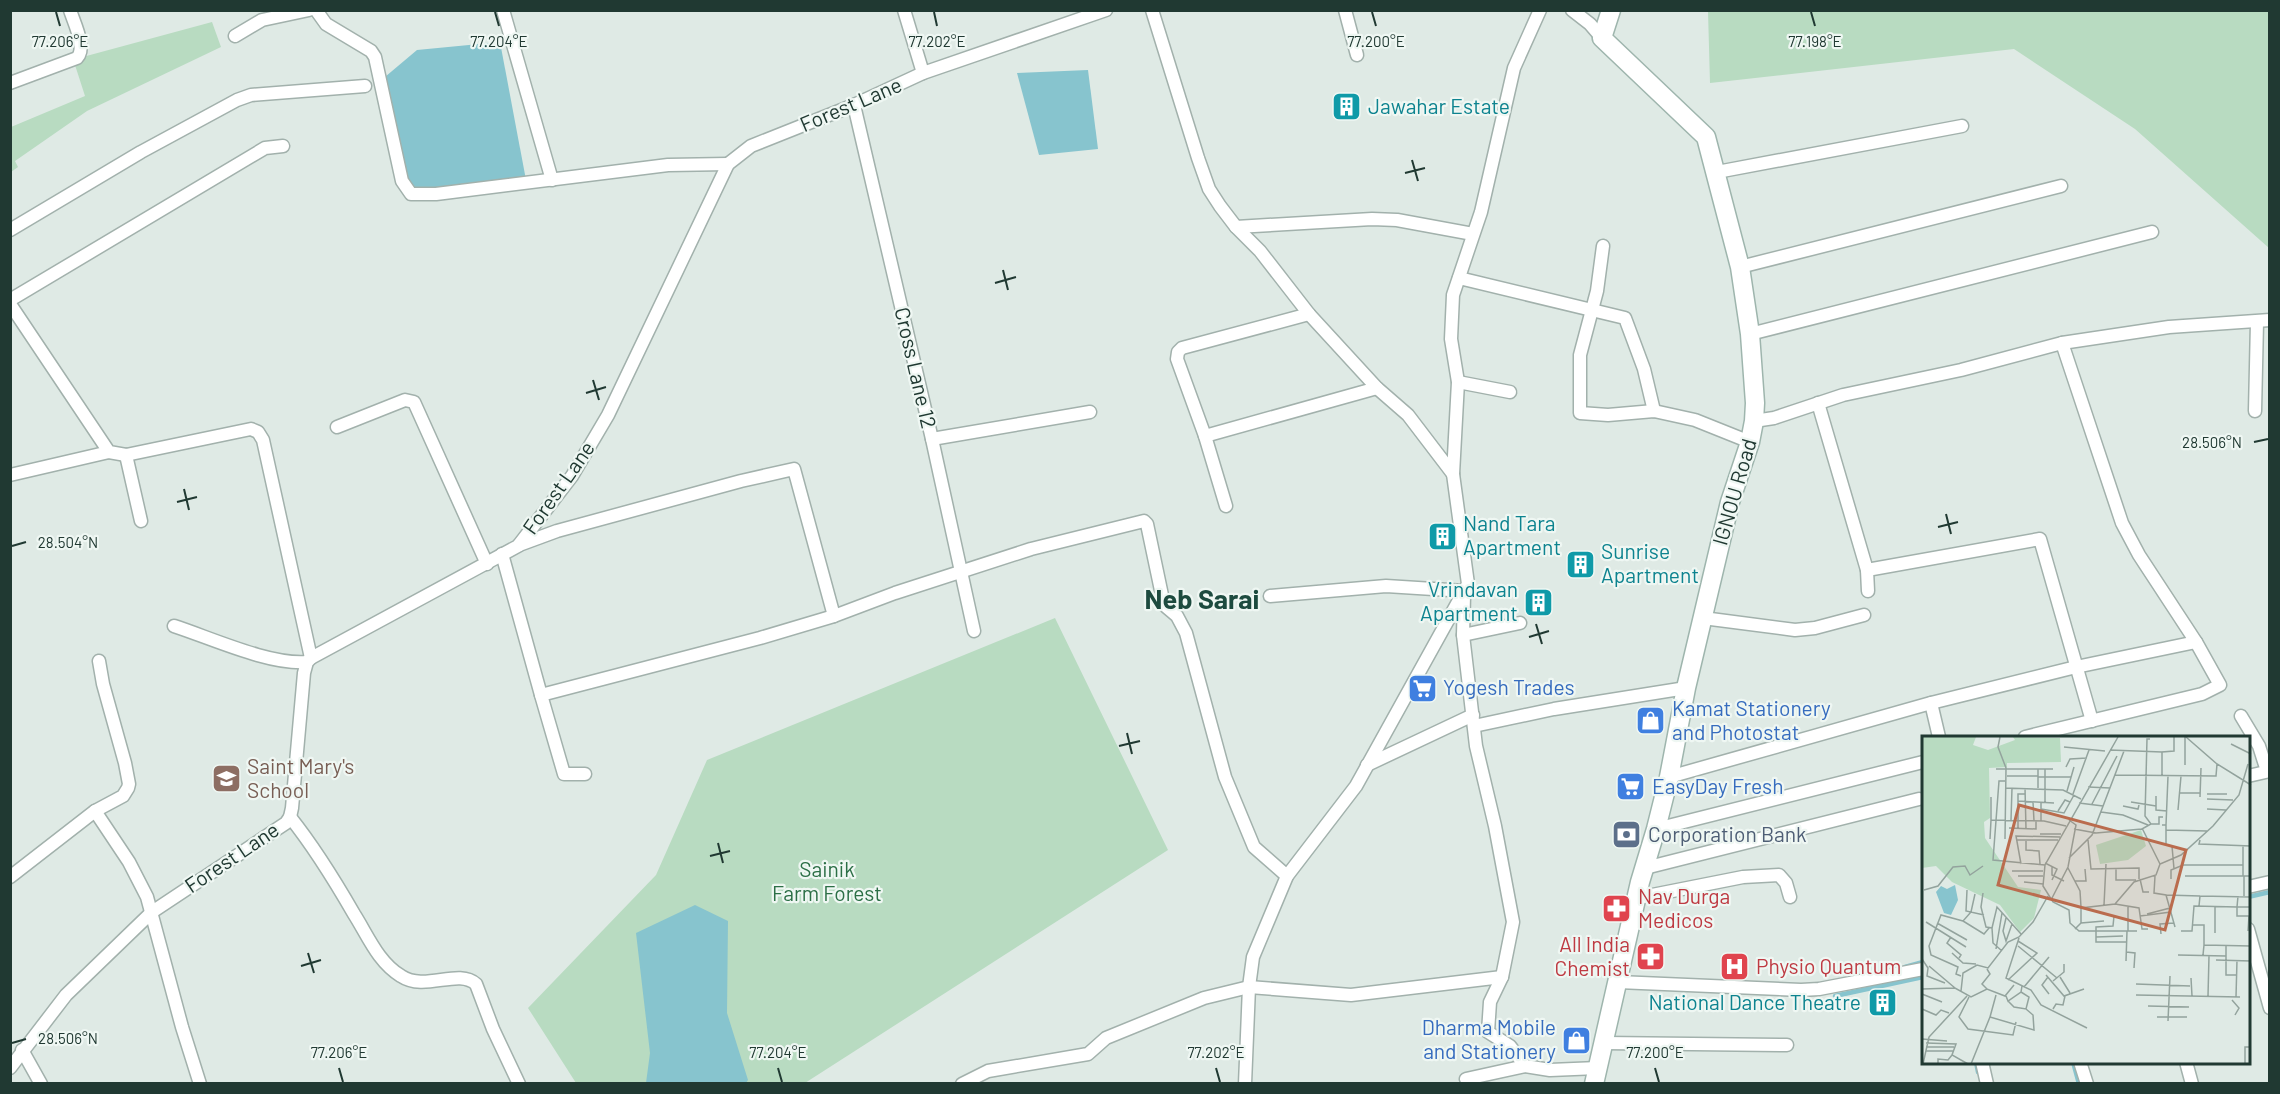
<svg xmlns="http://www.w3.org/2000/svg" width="2280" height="1094" font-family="Barlow,sans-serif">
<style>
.green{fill:#b8dbc1}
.water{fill:#87c4ce}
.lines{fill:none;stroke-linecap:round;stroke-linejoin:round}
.stream{stroke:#87c4ce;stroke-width:4.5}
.street-casing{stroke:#a2b1ac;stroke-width:15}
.secondary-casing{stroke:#9eb5ad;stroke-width:21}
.street{stroke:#fff;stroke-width:12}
.secondary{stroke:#fff;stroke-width:18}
.ticks{fill:none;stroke:#203932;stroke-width:2}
.labels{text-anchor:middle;stroke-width:4.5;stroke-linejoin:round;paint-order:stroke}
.street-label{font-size:21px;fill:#203932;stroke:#eff7f3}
.culture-label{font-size:21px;fill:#0d838f;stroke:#eff7f3;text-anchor:start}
.shop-label{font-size:21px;fill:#366cbe;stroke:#eff7f3;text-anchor:start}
.education-label{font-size:21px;fill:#785e54;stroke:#eff7f3;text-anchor:start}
.service-label{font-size:21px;fill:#4e5e75;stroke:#eff7f3;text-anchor:start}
.park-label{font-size:21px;fill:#2c6f46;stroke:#eff7f3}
.health-label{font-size:21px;fill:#be3a42;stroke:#eff7f3;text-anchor:start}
.district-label{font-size:27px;font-weight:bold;fill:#1d4b3f;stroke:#eff7f3}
.inset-road{fill:none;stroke:#93a39d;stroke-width:1.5}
.view{fill:#ba6c4e;fill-opacity:0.15;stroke:#ba6c4e;stroke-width:3}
.inset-edge{fill:none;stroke:#203932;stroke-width:3}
.ticks-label{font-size:15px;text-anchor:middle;fill:#203932;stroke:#eff7f3;stroke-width:4.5;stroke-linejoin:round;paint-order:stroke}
</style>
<rect width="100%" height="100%" fill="#dfeae5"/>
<g class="green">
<polygon points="1708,11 2269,11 2269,248 2135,129 2014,49 1710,83"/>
<polygon points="212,22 221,47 87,111 15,161 18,167 11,172 11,127 85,96 75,65 79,58"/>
<polygon points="1055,618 1168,850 805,1083 576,1083 528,1008 656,875 707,760"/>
</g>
<g class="water">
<polygon points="500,42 526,180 406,197 379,82 417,50"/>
<polygon points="1088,70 1098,149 1039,155 1017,73"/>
<polygon points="695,905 728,921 727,1013 748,1080 746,1083 646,1083 650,1053 636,933"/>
</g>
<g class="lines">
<g class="stream">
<polyline points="2248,897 2270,892"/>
<polyline points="1905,967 1923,962"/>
<polyline points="1835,996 1923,977"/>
<polyline points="1976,1062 1978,1072"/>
<polyline points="2073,1062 2079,1084"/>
</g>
<defs>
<g id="street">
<polyline points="316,10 326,24 371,51 375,57 402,181 411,194 436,194 668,165 728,164"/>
<polyline points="503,10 552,180"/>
<polyline points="904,10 923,73"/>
<polyline points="1152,10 1198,158 1209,189 1220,206 1236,227 1260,251 1309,314 1377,388 1408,415 1453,474"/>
<polyline points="1345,10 1357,55"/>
<polyline points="1572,10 1590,24 1602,38"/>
<polyline points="235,36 262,20 309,10"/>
<path d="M10,83L77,58C87,48 74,23 70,10"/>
<polyline points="854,105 932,439 974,631"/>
<polyline points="1717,172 1962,126"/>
<polyline points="1236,227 1372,219 1397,220 1473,234"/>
<polyline points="10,230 141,152 237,100 251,95 365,86"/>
<polyline points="1603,246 1597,291 1580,355 1580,413 1608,415 1654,411 1695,420 1750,442"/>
<polyline points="1740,267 2061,186"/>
<polyline points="1459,278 1625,318 1644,369 1654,411"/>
<polyline points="10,300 265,148 283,146"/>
<polyline points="10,304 109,452 126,455 251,429 258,432 263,440 311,658"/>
<polyline points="1750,334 2152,232"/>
<polyline points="1458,382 1510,392"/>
<polyline points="1818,403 1867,570 2040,539 2092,721"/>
<polyline points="2255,411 2257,322"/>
<polyline points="1754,421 1774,418 1843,395 1961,370 2062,343 2169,327 2270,320"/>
<polyline points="337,427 405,400 414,402 487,564"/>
<polyline points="1205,436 1377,388"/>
<polyline points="932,439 1090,412"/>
<polyline points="126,455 141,521"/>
<polyline points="10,475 109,452"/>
<polyline points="1226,506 1205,436 1177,359 1178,352 1182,348 1309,314"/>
<polyline points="519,545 557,531 741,481 794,469 834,616"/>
<polyline points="502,554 541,695 760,638 834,616 895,593 1031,549 1144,521 1147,524 1163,600 1164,605 1177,616 1186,633 1225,777 1254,847 1287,876"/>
<polyline points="1867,570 1868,591"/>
<polyline points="1464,595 1463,635 1476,746 1495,826 1513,922 1502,977 1490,1002 1488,1032 1510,1046 1525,1066 1550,1070 1598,1068"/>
<polyline points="1270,596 1386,586 1465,591"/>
<polyline points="1703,618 1795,630 1815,628 1864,615"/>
<path d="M174,626C211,638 269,665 307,662"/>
<polyline points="1463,635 1520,623"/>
<polyline points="541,695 564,774 585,774"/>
<polyline points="1931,703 1939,737"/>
<polyline points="2241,716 2259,746 2267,771"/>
<polyline points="1474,726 1554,709 1686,688"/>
<polyline points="2025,737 2202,694 2220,685 2196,642 2139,555 2122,523 2062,343"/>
<polyline points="1367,765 1473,715"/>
<polyline points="2248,776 2270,771"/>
<polyline points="1669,777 1931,703 2076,667 2196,642"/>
<polyline points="95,811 129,862 147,897 182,1027 200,1084"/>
<path d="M290,817C314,847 335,881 354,914C368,936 378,962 401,976C425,992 458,968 476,984L493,1029L519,1084"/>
<polyline points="1656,829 1923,762"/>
<polyline points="1645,868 1919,799"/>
<polyline points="10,877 95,811 123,796 128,788 129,784 125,763 103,684 99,661"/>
<polyline points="2248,887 2270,882"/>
<polyline points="1637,898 1743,877 1779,875 1786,883 1790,897"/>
<polyline points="2248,929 2270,1008"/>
<polyline points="1618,982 1801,990 1819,989 1923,969"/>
<polyline points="1604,1043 1787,1045"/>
<polyline points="22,1050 41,1084"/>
<polyline points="1982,1062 1987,1084"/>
<polyline points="2080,1062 2087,1084"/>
<polyline points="2186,1062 2192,1084"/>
<polyline points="10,1068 66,995 152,912 286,823 290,817 292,808 304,673 307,662 311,658 518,546 572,476 608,415 728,164 751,146 854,105 923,73 1106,10"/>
<polyline points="1466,1079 1525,1066"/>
<polyline points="962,1084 988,1071 1088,1054 1106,1038 1204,998 1249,987 1351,995 1502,977"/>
<polyline points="1245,1084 1249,987 1253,957 1287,876 1356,786 1468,584 1453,474 1458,382 1451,339 1453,295 1481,212 1514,68 1540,10"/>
</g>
<polyline id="secondary" points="1594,1084 1640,882 1656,829 1669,777 1686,688 1730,502 1750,442 1754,421 1755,403 1750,334 1740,267 1706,137 1602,38 1611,10"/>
</defs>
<use href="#street" class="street-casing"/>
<use href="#secondary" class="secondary-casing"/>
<use href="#street" class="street"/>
<use href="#secondary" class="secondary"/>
</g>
<path class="ticks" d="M56,12L60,26M495,12L499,26M934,12L937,26M1372,12L1376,26M1811,12L1815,26M1412,160L1418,181M1405,173L1425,168M1003,270L1008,290M995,283L1016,277M593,380L599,400M586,393L606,387M2254,442L2268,439M184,489L189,510M177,502L197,497M1946,514L1951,534M1938,527L1958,522M12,546L26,542M1536,624L1542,644M1529,637L1549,631M1127,733L1132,754M1119,746L1140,741M718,843L723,863M710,856L730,851M308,953L314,973M301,966L321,960M12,1043L26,1039M339,1068L343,1082M778,1068L782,1082M1216,1068L1220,1082M1655,1068L1659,1082"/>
<defs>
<symbol id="building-square" viewBox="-11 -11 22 22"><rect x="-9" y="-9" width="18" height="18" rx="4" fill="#0f9aa8" stroke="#eff7f3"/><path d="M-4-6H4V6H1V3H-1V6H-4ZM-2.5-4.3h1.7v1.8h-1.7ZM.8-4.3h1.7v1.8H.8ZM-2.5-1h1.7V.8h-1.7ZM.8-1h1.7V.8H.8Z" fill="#fff"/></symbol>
<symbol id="supermarket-square" viewBox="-11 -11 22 22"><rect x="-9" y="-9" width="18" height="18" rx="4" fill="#3f7fe0" stroke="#eff7f3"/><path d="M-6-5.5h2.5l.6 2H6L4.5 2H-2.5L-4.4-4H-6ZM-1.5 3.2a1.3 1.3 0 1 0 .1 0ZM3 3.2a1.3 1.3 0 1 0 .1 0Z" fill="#fff"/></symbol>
<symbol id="shop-square" viewBox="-11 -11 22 22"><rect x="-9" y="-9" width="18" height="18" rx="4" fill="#3f7fe0" stroke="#eff7f3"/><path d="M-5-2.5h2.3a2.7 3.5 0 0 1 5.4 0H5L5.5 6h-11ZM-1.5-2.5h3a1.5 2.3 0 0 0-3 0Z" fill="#fff"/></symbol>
<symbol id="school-square" viewBox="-11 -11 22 22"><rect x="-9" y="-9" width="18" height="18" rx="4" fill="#8d6e63" stroke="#eff7f3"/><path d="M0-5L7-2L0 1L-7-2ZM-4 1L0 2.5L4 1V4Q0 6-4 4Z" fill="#fff"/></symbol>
<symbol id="bank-square" viewBox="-11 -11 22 22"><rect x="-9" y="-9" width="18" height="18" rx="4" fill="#5c6f8a" stroke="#eff7f3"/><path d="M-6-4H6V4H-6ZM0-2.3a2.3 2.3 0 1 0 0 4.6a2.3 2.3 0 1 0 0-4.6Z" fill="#fff"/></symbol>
<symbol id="pharmacy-square" viewBox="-11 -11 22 22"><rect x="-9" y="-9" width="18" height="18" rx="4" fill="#e0444e" stroke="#eff7f3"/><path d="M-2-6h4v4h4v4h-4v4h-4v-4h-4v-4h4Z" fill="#fff"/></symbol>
<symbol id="hospital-square" viewBox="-11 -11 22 22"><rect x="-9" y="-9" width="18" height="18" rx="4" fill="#e0444e" stroke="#eff7f3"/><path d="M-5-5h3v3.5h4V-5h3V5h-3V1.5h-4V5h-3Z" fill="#fff"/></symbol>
</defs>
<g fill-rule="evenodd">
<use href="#building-square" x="1330" y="90" width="33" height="33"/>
<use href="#building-square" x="1426" y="520" width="33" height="33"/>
<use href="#building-square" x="1564" y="548" width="33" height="33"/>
<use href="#building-square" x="1522" y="586" width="33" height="33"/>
<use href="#supermarket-square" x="1406" y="672" width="33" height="33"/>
<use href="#shop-square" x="1634" y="704" width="33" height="33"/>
<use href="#school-square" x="210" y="762" width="33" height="33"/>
<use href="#supermarket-square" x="1614" y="770" width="33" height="33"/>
<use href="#bank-square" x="1610" y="818" width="33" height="33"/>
<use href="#pharmacy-square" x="1600" y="892" width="33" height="33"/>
<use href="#pharmacy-square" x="1634" y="940" width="33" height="33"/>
<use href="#hospital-square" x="1718" y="950" width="33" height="33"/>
<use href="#building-square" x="1866" y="986" width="33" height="33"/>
<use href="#shop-square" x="1560" y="1024" width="33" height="33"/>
</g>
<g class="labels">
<g class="street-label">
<text transform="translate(851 105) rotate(-23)" y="7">Forest Lane</text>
<text transform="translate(915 368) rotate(77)" y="7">Cross Lane 12</text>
<text transform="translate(559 488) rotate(-55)" y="7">Forest Lane</text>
<text transform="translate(1735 492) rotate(-74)" y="7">IGNOU Road</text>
<text transform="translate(232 858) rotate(-34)" y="7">Forest Lane</text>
</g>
<g class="culture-label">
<text x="1368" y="114">Jawahar Estate</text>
<text x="1463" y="531">Nand Tara<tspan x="1463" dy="24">Apartment</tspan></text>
<text x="1601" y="559">Sunrise<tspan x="1601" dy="24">Apartment</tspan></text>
<text x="1518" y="597" text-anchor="end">Vrindavan<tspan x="1518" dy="24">Apartment</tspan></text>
<text x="1861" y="1010" text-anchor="end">National Dance Theatre</text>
</g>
<g class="shop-label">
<text x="1443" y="695">Yogesh Trades</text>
<text x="1672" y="716">Kamat Stationery<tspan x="1672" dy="24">and Photostat</tspan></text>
<text x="1652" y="794">EasyDay Fresh</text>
<text x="1556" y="1035" text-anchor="end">Dharma Mobile<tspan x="1556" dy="24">and Stationery</tspan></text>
</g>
<g class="education-label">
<text x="247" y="774">Saint Mary's<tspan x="247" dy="24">School</tspan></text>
</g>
<g class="service-label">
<text x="1648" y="842">Corporation Bank</text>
</g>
<g class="park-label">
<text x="827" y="877">Sainik<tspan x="827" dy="24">Farm Forest</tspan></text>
</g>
<g class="health-label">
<text x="1638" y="904">Nav Durga<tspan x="1638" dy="24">Medicos</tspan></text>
<text x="1630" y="952" text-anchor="end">All India<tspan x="1630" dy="24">Chemist</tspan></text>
<text x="1756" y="974">Physio Quantum</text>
</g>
<g class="district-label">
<text x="1202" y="609">Neb Sarai</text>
</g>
</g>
<g transform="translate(1922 736)">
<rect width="328" height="328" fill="#dfeae5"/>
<path d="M0,1H54L51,9L66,14L93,4L91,1L138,2L139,26L85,27V31L67,32L68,82L62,86L63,102L96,151L119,154L112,182L98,196L78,169L30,146L14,130L0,132ZM219,94L224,110L206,124L178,128L174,109Z" fill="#b8dbc1"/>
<path d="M33,149L36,164L29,179L22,177L14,156L19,150L25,153Z" fill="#87c4ce"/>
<path class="inset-road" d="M78,1L76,11L84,32L83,103M196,1L123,129L121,150L131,166L147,174L148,187L157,195H215M264,1L295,28L329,49M309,8L329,18M142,11L183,15M188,14L240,16M263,29V1M144,31L148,23L165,22M74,33H131M193,39L294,40L295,28M85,40H116M240,40V16L252,15V1M116,41H149M83,45H77L71,124L123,129M166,51L188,52M83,52L141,54L159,63M103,52L104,93M116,52V33M145,55L152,31M257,57H278M151,58L167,14M285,58H305M234,60V74L245,75M69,61V84M278,61L279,32M285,63L311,64M96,65L132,67M111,66L112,85M123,66V33M209,66L234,70M157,67L181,70M170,68L195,20M201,70L216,73L217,69M119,73L142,77L152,59M285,73L304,74M256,74L259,40M136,75L143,64L148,66M179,76L201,79L226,89M89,84L90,52M119,85V66M229,88H237V81H241M240,89H244V109M244,89L246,40M87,92L114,93V85M220,92L238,128M96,93V58H103M152,93L174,97L220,93L229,88L223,80L225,3H228M244,94L285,95M118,98H139M68,103L69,84L122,85L144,90M95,104H136M166,104L169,133L217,132V143M278,104L277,108L329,110M104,105V114L117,115L118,128M250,110L252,133M147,122L170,99L202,15M123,127L135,133L130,144M99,128L94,100L138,101M130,131V139L142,145M146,132L158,155L159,171M194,132V144H214M90,135H121M96,140H121M233,140L232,157L244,159L253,191M263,140H329M321,140V110M218,143L221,156H227M249,143V134L261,129H321M153,145H164L163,133M102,146L121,148M2,154L16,150L31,131L43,130L48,139L61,130M45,154L44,175L62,179M61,157L59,171L64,191L70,192L71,207L80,215M53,158L49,176L41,185L62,198L67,192M244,159L278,160M316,160L315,171H329M322,160V140M129,164L146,131L154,89L147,84M193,168L217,172L220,193H226M182,169L184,128M206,170V195M277,170L278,160L329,161M225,178L248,172M192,180L191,190L174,191V206H205M218,180L249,176M84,182L81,195L84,205L90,188M4,186L44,211M15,187L45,204M159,187V172L193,168L212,146L234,139L238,128L259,119L291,90L317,59L326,28M270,189H282V209M70,192L75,171L99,198M153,193L159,187L182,185M259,195H270L272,170L315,171V180H327L326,195M293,197V170M239,198L238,188L252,187M29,201L25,207L39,219L37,222M174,201L201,200M97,202L84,242L109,254L119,269L165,292M96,210L135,242M304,210V239H315M74,213L80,177M204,216L213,217L212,232M30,217L41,227L54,228M256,219L304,220M281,219L282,209L329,210M0,223L6,232L5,240L23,247M294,224L329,225M204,225L205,195M7,230L33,252M124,239L142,260L162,253M39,240L34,238L36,231L9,219L7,210L19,179L41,185M126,241L120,249L127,258M138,241L148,257M269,242L270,260M86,244L115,217L96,205M131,245L142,236V228M214,248L268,250M102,251L127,221M0,253L33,252L49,261L65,253L83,260L92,249M65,253L60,248L68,238L65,233M39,255L41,237L55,229L66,232L86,206L97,201L111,186L126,160M0,258L20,266M74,259L68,281L112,294L111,279L104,273M214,259L318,261M84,260L86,265L99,256L100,250M286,260L287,220M47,261L37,281L46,293L91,299L94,286M314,261L315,224M310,264L317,272L313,279M86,265L92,271L104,273L107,261L99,256M226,270L267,271M0,273L14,279L19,274L27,277M131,273L134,268L141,269L143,260M235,281H265M246,285L248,240M0,303L25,305M4,307L34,308L30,319L46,328M4,311H32M4,315H31M1,328L7,301L45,260M16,328V323L26,324L30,319M49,328L68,281M323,328V311H329"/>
<path class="view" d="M97,69L264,114L243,194L76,149Z"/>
<rect width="328" height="328" class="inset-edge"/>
</g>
<g class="ticks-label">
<text x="60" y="47">77.206°E</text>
<text x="499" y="47">77.204°E</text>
<text x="937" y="47">77.202°E</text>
<text x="1376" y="47">77.200°E</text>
<text x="1815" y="47">77.198°E</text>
<text x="2212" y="448">28.506°N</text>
<text x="68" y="548">28.504°N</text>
<text x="68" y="1044">28.506°N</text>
<text x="339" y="1058">77.206°E</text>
<text x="778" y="1058">77.204°E</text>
<text x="1216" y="1058">77.202°E</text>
<text x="1655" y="1058">77.200°E</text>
</g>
<rect width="2280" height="1094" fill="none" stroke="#203932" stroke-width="24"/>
</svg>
